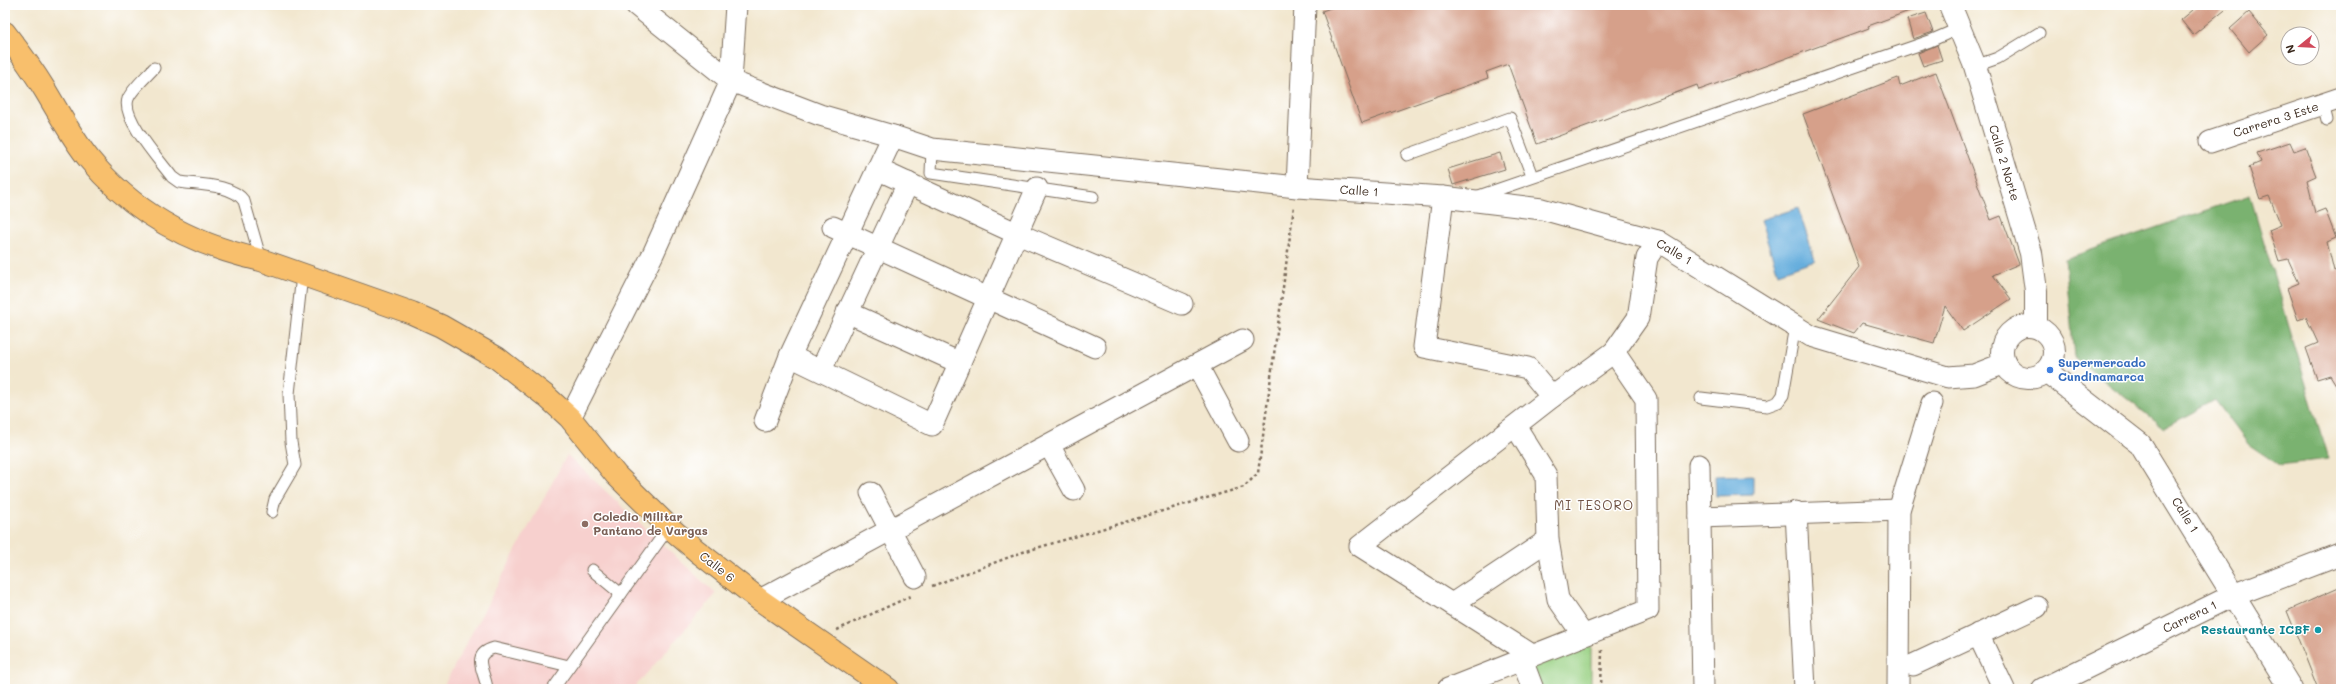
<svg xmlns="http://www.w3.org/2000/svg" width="2346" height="694" font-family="Mali,sans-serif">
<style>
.built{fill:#f7d0ce}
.green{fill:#98d082;stroke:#6a7d50}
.forest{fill:#7ab270;stroke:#5a6e47}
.water{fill:#66aedd;stroke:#506c7e}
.building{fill:#d6a08a}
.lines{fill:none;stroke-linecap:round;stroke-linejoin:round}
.service-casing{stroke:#7b6c5c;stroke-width:13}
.minor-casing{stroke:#7b6c5c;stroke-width:23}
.tertiary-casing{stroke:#7b6c5c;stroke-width:24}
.primary-casing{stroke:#7b6c5c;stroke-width:24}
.path{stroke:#7b6c5c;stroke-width:2.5;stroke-dasharray:3 3;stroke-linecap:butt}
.service{stroke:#fff;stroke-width:11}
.minor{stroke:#fff;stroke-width:21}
.tertiary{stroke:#fff;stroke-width:22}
.primary{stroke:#f8bf6c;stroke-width:22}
.shop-dot{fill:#3f7fe0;stroke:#fff;stroke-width:1.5}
.education-dot{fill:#8d6e63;stroke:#fff;stroke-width:1.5}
.culture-dot{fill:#0f9aa8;stroke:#fff;stroke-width:1.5}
.labels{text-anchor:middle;stroke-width:3;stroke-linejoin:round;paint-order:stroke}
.street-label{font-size:12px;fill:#3b2a1e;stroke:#fff}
.shop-label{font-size:12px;font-weight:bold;fill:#366cbe;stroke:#fff;text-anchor:start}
.education-label{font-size:12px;font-weight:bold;fill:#785e54;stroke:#fff;text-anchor:start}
.culture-label{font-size:12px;font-weight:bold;fill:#0d838f;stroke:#fff;text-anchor:end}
.neighbourhood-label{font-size:13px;letter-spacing:1px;fill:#715344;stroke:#fff}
</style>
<rect width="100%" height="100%" fill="#fff"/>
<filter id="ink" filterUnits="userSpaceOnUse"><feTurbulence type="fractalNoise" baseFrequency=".025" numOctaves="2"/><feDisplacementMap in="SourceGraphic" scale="8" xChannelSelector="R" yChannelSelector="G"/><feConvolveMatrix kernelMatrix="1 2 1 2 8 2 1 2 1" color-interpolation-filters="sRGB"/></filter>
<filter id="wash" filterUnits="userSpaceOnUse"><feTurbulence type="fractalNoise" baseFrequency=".012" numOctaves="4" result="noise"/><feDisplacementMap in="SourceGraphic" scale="16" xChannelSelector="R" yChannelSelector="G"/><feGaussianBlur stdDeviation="0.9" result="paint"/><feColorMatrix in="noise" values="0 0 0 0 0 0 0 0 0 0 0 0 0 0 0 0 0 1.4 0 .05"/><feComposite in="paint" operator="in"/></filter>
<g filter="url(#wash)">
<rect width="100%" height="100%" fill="#f2e7cf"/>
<polygon class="built" points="567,455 716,594 633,689 442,689"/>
<polygon class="green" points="1591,641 1591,689 1534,689 1525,668"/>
<polygon class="forest" points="2250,195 2328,459 2279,465 2248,444 2215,400 2164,428 2074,357 2065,259"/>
<g class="water">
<polygon points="1798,208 1815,260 1778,273 1760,220"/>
<polygon points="1753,475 1753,495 1716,496 1715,476"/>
</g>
<g id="blocks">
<g class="building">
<polygon points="1339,5 1919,5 1920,7 1868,26 1869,28 1699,90 1697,85 1537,144 1508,64 1486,72 1488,78 1362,123 1322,11"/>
<polygon points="2199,5 2230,5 2193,35 2181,20"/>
<polygon points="2249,12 2268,35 2249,52 2230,29"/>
<polygon points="1926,13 1933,32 1913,39 1907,19"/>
<polygon points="1937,45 1942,60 1923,66 1918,53"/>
<polygon points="1936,72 1991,220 2001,216 2019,264 1993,275 2011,299 1963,331 1945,306 1934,343 1862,323 1854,333 1818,319 1859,267 1803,114 1898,78 1900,86"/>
<polygon points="2290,142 2294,151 2305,147 2316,176 2307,180 2315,213 2325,209 2336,238 2327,242 2334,271 2341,268 2341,393 2330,375 2317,379 2306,348 2318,343 2306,317 2298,320 2287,288 2299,283 2288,259 2279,261 2269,230 2281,225 2269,196 2260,199 2249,167 2261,162 2257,153"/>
<polygon points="1500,153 1505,169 1453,185 1448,169"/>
<polygon points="2341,587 2341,689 2318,689 2287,611"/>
</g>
</g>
</g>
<g filter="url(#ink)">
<use href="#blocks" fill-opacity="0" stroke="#7b6c5c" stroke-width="1"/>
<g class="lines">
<defs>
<g id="service">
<polyline points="1975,66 1998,58 2039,33"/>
<path d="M154,68C148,75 131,90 128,99C121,118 161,162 172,177L179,182C199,185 232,184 244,201L261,260"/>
<polyline points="2323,104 2327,120"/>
<polyline points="932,149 931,173 1093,197"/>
<polyline points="1407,155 1510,118 1532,176"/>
<polyline points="1476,197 1930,41 1960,28"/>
<polyline points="1701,398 1767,406 1778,402 1783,395 1795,326"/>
<polyline points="272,512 275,499 295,465 291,442 289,394 302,275"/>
<polyline points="592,570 621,594"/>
<path d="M487,689C486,673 469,655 494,648L569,666"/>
<polyline points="553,689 669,527"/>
</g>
<g id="minor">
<polyline points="636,5 731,81 820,115 893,136 932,149 1297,187 1443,197 1542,209 1658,241 1811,336 1948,377 1974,375 2005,363"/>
<polyline points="2210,142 2341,98"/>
<polyline points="877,169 1018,234 1182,304"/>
<polyline points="1297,187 1305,5"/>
<polyline points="1443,197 1424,347 1528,368 1552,397"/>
<polyline points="833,227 1095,347"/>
<polyline points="847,312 960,363"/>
<polyline points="790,356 932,425 1037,188"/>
<polyline points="1197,365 1238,441"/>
<polyline points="821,370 908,183"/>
<polyline points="570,418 653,254 731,81 736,5"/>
<polyline points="765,421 790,356 893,136"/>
<polyline points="1516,427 1546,475 1548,540 1558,599 1583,635"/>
<polyline points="1049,445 1074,490"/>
<polyline points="1699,465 1703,689"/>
<polyline points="871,493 915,577"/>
<polyline points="1796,512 1805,689"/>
<polyline points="1700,517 1899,510"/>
<polyline points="760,600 1243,340"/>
<polyline points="1452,604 1548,540"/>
<polyline points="1978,634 2004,689"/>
<polyline points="1532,655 1360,546 1552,397 1614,352 1638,318 1647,258 1658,241"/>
<polyline points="1522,660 1533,689"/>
<polyline points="1913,665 2037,607"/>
<polyline points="1448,689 1648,610 1646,399 1614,352"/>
<polyline points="1898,689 1899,510 1932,403"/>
</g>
<g id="tertiary">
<polyline points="1950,5 1975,66 2031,253 2036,291 2036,326"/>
<circle cx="2028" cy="352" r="26"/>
<polyline points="2046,371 2140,444 2291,689"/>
<polyline points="2043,689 2234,595 2341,554"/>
</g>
<path id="primary" d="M5,33C19,51 33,70 45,90C59,113 72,138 89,159C133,213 193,245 261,260L412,313L441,326L497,358L547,397L570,418L616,475L669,527L697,551L760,600L888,689"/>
</defs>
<use href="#service" class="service-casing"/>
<use href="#minor" class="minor-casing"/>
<use href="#tertiary" class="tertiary-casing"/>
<use href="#primary" class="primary-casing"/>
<g class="path">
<polyline points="932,586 1023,552 1244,487 1258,473 1294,206"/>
<polyline points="837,630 911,596"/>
<polyline points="1601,689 1602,650"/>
</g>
<use href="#service" class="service"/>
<use href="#minor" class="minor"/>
<use href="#tertiary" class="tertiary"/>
<use href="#primary" class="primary"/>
</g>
</g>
<circle class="shop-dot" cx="2050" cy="370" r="4"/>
<circle class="education-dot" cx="585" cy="524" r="4"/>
<circle class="culture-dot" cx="2318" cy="630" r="4"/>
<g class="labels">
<g class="street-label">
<text transform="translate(2276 120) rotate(-18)" y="4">Carrera 3 Este</text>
<text transform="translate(2004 163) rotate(73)" y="4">Calle 2 Norte</text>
<text transform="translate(1359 191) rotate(4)" y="4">Calle 1</text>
<text transform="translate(1674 252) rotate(30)" y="4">Calle 1</text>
<text transform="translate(2185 515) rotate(58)" y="4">Calle 1</text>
<text transform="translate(717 567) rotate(38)" y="4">Calle 6</text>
<text transform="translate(2190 617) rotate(-26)" y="4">Carrera 1</text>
</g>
<g class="shop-label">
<text x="2058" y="367">Supermercado<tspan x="2058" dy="14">Cundinamarca</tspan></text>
</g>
<g class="education-label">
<text x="593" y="521">Coledio Militar<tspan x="593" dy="14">Pantano de Vargas</tspan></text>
</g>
<g class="culture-label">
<text x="2310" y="634">Restaurante ICBF</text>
</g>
<g class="neighbourhood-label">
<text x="1594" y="510">MI TESORO</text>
</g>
</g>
<rect width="2346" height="694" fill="none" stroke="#fff" stroke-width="20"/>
<g transform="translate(2300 46) rotate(252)"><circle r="19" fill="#ffffff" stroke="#b1aaa5"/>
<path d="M0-3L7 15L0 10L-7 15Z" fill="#d1495b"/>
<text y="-6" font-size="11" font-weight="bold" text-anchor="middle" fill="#3b2a1e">N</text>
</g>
</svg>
